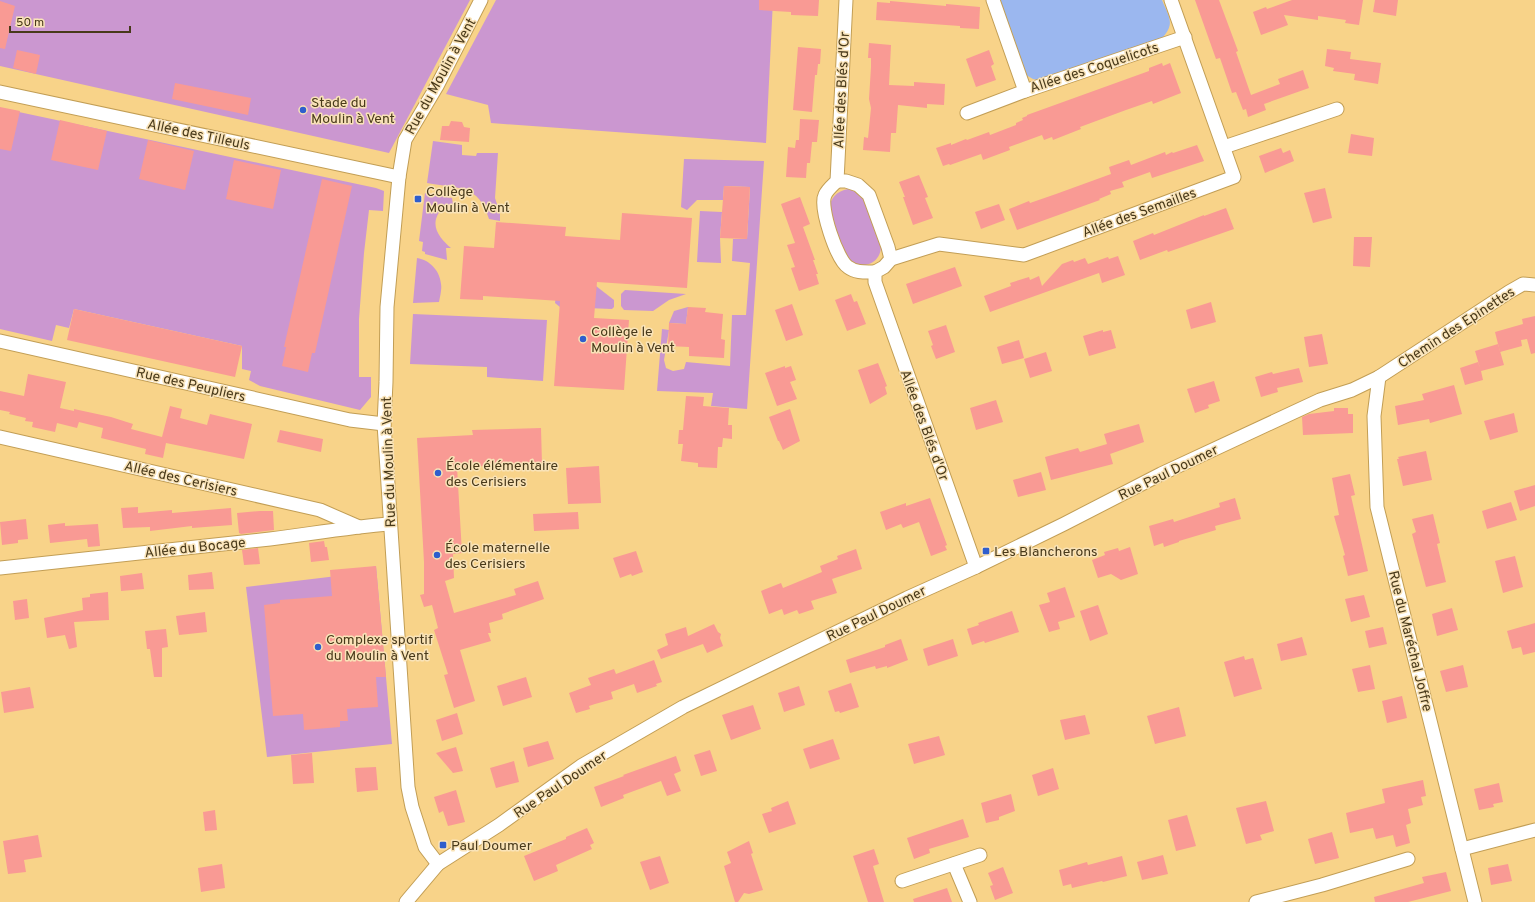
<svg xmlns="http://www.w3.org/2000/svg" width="1535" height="902" font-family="Overpass,sans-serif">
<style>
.green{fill:#cb97d0}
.water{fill:#9bb7ef}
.building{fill:#f99a94}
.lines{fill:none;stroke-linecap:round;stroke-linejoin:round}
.street-casing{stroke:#c29e55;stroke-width:15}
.street{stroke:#fff;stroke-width:13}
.poi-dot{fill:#2f5ecd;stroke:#f9e3b8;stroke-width:1.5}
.labels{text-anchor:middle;stroke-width:3;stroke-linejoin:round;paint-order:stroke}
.street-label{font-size:14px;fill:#48391a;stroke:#f9e3b8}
.poi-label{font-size:14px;fill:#48391a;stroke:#f9e3b8;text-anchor:start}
</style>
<rect width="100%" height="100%" fill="#f8d389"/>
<g class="green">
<polygon points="0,0 470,0 389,153 0,66"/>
<polygon points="496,0 773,0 766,143 491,123 488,105 446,94"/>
<polygon points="0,108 376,188 384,191 383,211 369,210 364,253 359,319 359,377 371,377 371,397 360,410 260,386 249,380 251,371 242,369 242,346 74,309 69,328 56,325 52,341 0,329"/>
<path d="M433,141L462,145V155L476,156L477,153H498L495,198L500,213V221L489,219C479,184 458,189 427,183Z"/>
<polygon points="684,159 764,161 747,409 711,406 713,393 657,391 662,329 669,330 664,360 666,368 673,371 684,369 686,362 730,366 732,315 746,315 750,263 732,261 733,239 747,239 750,187 724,186 723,200 697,200 687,210 681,207"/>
<path d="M848,189C852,190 858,192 862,196C867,202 881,239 881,247C880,267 856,271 846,256C840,247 833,221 829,210C830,198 837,191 848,189Z"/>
<path d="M425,193L452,198L453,204L442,207C440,211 437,215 436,219C433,231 443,241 451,248H446L447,260L425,254V252L422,251L423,242L419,241Z"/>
<polygon points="700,211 722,212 720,238 721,263 697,262"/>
<path d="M417,258C430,260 440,271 441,284C442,289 440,297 439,302L413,303Z"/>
<polygon points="557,285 596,286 614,300 614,307 612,309 560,307 555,303"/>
<polygon points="625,290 686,294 669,300 653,311 624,310 621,306 621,294"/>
<polygon points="688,307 686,324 669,323 674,311"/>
<polygon points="413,314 547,320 543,381 487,377 487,367 410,364"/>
<polygon points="376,566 392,744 267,757 246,587 337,576"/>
</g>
<path class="water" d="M999,0H1162C1169,17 1176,24 1161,39L1041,81L1033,79L1026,75L1010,27Z"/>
<g class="building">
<polygon points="759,0 819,0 818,16 791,15 791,12 759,10"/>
<polygon points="1195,0 1219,0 1238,51 1236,52 1251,95 1280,84 1278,79 1303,70 1309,88 1264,104 1266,110 1248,117 1246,109 1243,110 1236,92 1232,93 1220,58 1216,59"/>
<polygon points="1292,0 1363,0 1359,25 1345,23 1346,20 1318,16 1318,20 1284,15 1288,25 1261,35 1253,12 1266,7 1267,9"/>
<polygon points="1375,0 1398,0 1396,16 1373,12"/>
<polygon points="0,1 15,6 5,49 0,48"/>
<polygon points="890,1 946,6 946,4 980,7 979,29 960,28 960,26 876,20 877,2 890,3"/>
<polygon points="869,43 891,45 889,85 914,86 914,82 945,84 944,105 927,104 927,108 898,105 896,133 891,133 890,152 863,150 864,137 868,138 871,108 869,99 871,67 871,58 868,58"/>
<polygon points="798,47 821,49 820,64 818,64 817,75 815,75 812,112 793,110"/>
<polygon points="1327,49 1351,52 1350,59 1381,63 1378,84 1354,80 1355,74 1333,71 1334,68 1325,66"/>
<polygon points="17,50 40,55 36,74 13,68"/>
<polygon points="989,50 994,64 991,66 996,80 976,87 966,59"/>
<polygon points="1162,63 1163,66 1170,63 1181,93 1153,104 1152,101 1126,110 1080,127 1081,129 1053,140 1052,137 1044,140 1042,135 1009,147 1010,150 983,160 981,154 950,165 949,164 943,166 936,148 951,143 951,145 966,139 967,140 989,132 990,135 1016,125 1016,123 1023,120 1022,118 1027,116 1027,115 1149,71 1149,68"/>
<polygon points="175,83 251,98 248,115 172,99"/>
<polygon points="0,107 20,111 11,151 0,149"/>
<polygon points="800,119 819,120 817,142 812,142 810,163 807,163 806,178 786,177 788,147 795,148 796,140 799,140"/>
<polygon points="60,120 107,131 98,170 51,160"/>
<polygon points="451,121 462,122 464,127 470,128 469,142 440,140 442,126 449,126"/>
<polygon points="1351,134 1374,138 1372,156 1348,153"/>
<polygon points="148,140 194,151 185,190 139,179"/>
<polygon points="1197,145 1204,161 1152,178 1150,172 1122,182 1124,187 1110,191 1111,194 1099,199 1100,200 1017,230 1009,209 1029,201 1030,203 1056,194 1111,174 1109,167 1129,160 1131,165 1165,152 1166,155 1172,152 1173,153"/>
<polygon points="1281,148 1283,153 1290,150 1294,161 1265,173 1259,156"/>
<polygon points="234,160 281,170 273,209 226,199"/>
<polygon points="919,175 928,197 925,198 933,218 913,225 903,197 905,197 899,182"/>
<polygon points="322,179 352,186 315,353 312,353 308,372 282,366 286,347 284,347"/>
<polygon points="724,186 750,187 747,239 720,238"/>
<polygon points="1325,188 1332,218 1313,223 1304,193"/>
<polygon points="800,197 810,224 803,227 815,260 813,260 818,274 816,274 819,284 799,291 791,268 795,267 787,245 795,243 781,204"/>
<polygon points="999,204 1005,220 981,229 975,212"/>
<polygon points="1226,208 1234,229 1168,252 1167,250 1140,260 1133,241 1153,233 1154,235 1204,215 1204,216"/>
<polygon points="622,213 692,218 687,288 597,282 594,318 629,320 624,390 554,386 560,301 483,296 483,300 460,299 464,246 494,248 496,222 566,227 565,236 620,240"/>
<polygon points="1354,237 1372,237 1370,267 1353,266"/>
<polygon points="1118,256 1125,275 1102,283 1099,273 990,312 984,296 1011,286 1010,283 1029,277 1030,280 1039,276 1042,286 1062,264 1073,260 1074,262 1085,258 1088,264 1108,257 1109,259"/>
<polygon points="955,267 962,286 913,304 906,284"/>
<polygon points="851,294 854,302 857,301 866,324 847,331 835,300"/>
<polygon points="1211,302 1216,322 1191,329 1186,310"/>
<polygon points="792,304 803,335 786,341 775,310"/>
<polygon points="688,307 706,308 705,312 723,314 721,339 725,340 724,358 689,356 689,347 668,346 669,323 686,324"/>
<polygon points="74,309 242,346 235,377 67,340"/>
<polygon points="1535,316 1535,353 1531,354 1527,339 1521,340 1522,346 1500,352 1495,332 1523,324 1522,319"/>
<polygon points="946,325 955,352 936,359 931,346 933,345 928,331"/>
<polygon points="1103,330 1103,332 1111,330 1116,348 1089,356 1083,336"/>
<polygon points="1322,334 1328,364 1309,367 1304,337"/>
<polygon points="1019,340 1024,358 1002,364 997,347"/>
<polygon points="1498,344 1504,365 1481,371 1483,380 1465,385 1460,368 1478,362 1480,368 1475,351"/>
<polygon points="1046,352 1052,371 1030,378 1024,359"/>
<polygon points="878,363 887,386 885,387 887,394 870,404 858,370"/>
<polygon points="785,366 785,368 791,366 796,380 790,382 797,399 777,406 765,373"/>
<polygon points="1299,368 1303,382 1277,388 1278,392 1261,397 1255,377 1272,372 1273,374"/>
<polygon points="28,374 66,382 60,408 74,411 74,409 111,417 133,424 131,429 162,437 170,406 182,409 180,418 207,425 210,414 252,424 244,459 166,443 163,458 145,454 146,449 101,438 103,428 79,422 77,428 57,423 55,432 32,427 33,422 25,421 26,418 9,414 10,412 0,410 0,391 24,396"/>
<polygon points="1214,381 1220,401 1208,405 1209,408 1195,413 1187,389"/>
<polygon points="1454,385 1462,414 1430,423 1429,419 1398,425 1395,406 1424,400 1422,394"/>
<polygon points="686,396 704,397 703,406 729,408 728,425 732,425 732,439 723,438 722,447 718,447 717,468 698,467 698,463 681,461 683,444 678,444 679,430 683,430"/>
<polygon points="996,400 1003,422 976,430 970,408"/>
<polygon points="1334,408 1348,408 1348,414 1353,414 1353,433 1303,435 1302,417 1309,414 1334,411"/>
<polygon points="790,409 800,441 783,450 779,441 778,441 769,417"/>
<polygon points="1514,413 1518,432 1490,440 1484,421"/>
<polygon points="1139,424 1144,442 1110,454 1109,450 1113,464 1051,480 1045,457 1078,448 1080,452 1107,444 1104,434"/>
<polygon points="541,428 542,464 457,467 462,553 453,554 454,578 445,581 454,613 516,595 514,589 538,581 544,599 502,614 503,619 489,623 491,633 488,633 491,641 460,650 475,701 454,708 444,675 448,674 434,630 438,628 432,605 424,607 420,595 424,594 424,562 417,438 473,435 472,430"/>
<polygon points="280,430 323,439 321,452 277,442"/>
<polygon points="1426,451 1432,480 1403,486 1397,459 1399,459 1398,457"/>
<polygon points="599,466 601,503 568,504 566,468"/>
<polygon points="1041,472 1046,490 1018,497 1013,480"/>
<polygon points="1350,474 1355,495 1351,496 1368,571 1348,576 1343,556 1345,555 1334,516 1339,515 1332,478"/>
<polygon points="1535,485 1535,506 1520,511 1514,491"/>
<polygon points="930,498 947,545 945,546 947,550 931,556 919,522 903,528 901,524 886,530 880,512 906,503 906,506"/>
<polygon points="1235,498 1241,519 1215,526 1216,530 1179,541 1179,542 1164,547 1163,543 1154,546 1149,526 1173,519 1174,522 1220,507 1219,503"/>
<polygon points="1511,502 1517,520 1487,529 1482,511"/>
<polygon points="138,507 138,513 172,510 172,513 231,508 232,525 192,528 192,526 150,531 150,527 123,528 121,508"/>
<polygon points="260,511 273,511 274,530 241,534 239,533 237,513"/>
<polygon points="578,512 579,529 534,531 533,514"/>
<polygon points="1433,514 1440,543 1437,544 1446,582 1426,587 1412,534 1416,532 1412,519"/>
<polygon points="26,519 28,539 18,540 18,543 2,545 0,522"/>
<polygon points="65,523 65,526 98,524 100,546 88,547 87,539 50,543 48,525"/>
<polygon points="324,541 325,547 327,547 329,560 311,562 309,543"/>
<polygon points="1130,547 1138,574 1121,580 1111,574 1098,578 1092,560 1105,555 1104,552 1118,548 1119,551"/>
<polygon points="258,548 260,564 244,565 242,550"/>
<polygon points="856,549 862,569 832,579 837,593 811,601 814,609 799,614 797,610 784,615 782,609 769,614 761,591 781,583 783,588 822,572 820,566 838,559 837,556"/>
<polygon points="636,551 643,572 632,576 631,574 620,578 613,558"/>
<polygon points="1515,556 1523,587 1503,593 1495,561"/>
<polygon points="376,566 386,677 376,677 378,707 347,709 348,721 340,721 340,727 304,730 303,714 273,716 264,605 280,603 280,600 332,596 330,570"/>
<polygon points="212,572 214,589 189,590 188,575"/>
<polygon points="142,573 144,589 121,591 120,576"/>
<polygon points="1065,587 1075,617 1058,622 1060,629 1049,632 1039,605 1050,602 1047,593"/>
<polygon points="108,592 109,620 74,622 77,647 69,649 65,635 47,638 44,618 83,610 82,598 90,597 90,594"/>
<polygon points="1364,595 1370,617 1351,622 1345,599"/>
<polygon points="27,599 29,618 15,620 13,601"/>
<polygon points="1098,605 1108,634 1090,641 1080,611"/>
<polygon points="1452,608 1458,630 1437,636 1432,614"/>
<polygon points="1012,611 1019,632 985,643 984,641 972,645 967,629 979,625 978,623"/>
<polygon points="205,612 207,632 179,635 176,616"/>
<polygon points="1535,623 1535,652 1523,655 1521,647 1512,649 1507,631"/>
<polygon points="714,624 718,632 721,634 720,638 723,646 707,653 703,644 661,659 657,650 668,645 665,634 686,627 688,636"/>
<polygon points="1383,627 1387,644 1369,648 1365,631"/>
<polygon points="166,629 168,647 162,648 162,677 154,677 150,649 147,649 145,631"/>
<polygon points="1302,637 1307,655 1281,661 1277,644"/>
<polygon points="901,639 908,660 887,668 887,666 876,669 875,666 850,673 846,660 885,647 885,645"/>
<polygon points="953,639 958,656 928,666 923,649"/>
<polygon points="1244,656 1245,660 1253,658 1262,689 1234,697 1224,662"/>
<polygon points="654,660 662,682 656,684 657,686 637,693 634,684 611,692 613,699 595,704 589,706 590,709 576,713 569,693 591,685 588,678 614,669 616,674"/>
<polygon points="1370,665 1375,689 1358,692 1352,669"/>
<polygon points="1463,665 1468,687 1446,692 1440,671"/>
<polygon points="526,677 532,697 503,706 497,686"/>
<polygon points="851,683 859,707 840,713 839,711 835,712 828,691"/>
<polygon points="799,686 805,705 784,712 778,693"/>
<polygon points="30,687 34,708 4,713 1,692"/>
<polygon points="1402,696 1407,718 1387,723 1382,701"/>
<polygon points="753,705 761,729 731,740 722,715"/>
<polygon points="1179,707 1186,736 1155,744 1147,716"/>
<polygon points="457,713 463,734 442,741 436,720"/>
<polygon points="1085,715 1090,734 1065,740 1060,720"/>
<polygon points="939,736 945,755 914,764 908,744"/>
<polygon points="833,739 840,759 810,769 803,749"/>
<polygon points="548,741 554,759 528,767 523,748"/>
<polygon points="456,747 463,771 453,773 436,753"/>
<polygon points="710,750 717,771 701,776 694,755"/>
<polygon points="312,753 314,783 293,784 291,755"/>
<polygon points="676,756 681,771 674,774 681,791 667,796 661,781 623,795 624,798 601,807 594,787 624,776 623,775"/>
<polygon points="514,761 519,782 496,788 490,768"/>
<polygon points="376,767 378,790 357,792 355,768"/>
<polygon points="1053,768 1059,789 1038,796 1032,775"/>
<polygon points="1423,780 1426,796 1421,797 1423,805 1408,809 1411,823 1406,825 1410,843 1396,847 1393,835 1376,839 1373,828 1350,833 1346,813 1385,803 1382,789"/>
<polygon points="1499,783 1503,802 1493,804 1494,807 1479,810 1474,789"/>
<polygon points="456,790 465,822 448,826 443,811 439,813 434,797"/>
<polygon points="1011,794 1015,811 999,817 999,820 986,823 981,803"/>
<polygon points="788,801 796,824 769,833 762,814 772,811 771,808"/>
<polygon points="1266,801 1274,831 1260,835 1262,840 1246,844 1236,808"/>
<polygon points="215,810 217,830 205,831 203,812"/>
<polygon points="1187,815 1196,846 1176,851 1168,820"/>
<polygon points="963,819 969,837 929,849 930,853 914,859 907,838"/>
<polygon points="587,828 594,843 590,845 592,849 556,865 558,871 534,881 524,856 566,839 566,837"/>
<polygon points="1332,832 1339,858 1315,864 1308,839"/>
<polygon points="38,835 42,857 24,860 26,872 8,874 3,841"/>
<polygon points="749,841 753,853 751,854 763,890 749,894 744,893 738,902 735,902 724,866 731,863 727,852"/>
<polygon points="874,849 879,864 873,866 884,902 868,902 853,856"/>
<polygon points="1163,855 1168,874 1142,880 1137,862"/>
<polygon points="660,856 669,883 650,890 640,862"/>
<polygon points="1122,856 1127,876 1103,882 1102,881 1072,888 1071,884 1063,886 1059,870 1087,862 1088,865"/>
<polygon points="222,864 225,888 201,892 198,868"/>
<polygon points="1508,864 1512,881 1491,885 1488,868"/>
<polygon points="1003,867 1013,893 995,900 990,886 993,885 988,873"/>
<polygon points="1446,872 1451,891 1408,902 1375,902 1374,897 1424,883 1422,877"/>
<polygon points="947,888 952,902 914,902 913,899"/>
</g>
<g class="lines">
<defs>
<g id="street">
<path d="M846,0L837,181C833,185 827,190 825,195C819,207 837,260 848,267C856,273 865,272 875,272"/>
<polyline points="993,0 1025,91 1185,37"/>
<polyline points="0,92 399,177"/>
<polyline points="967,113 1025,91"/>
<polyline points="1224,147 1337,109"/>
<polyline points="837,181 846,181 858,185 869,195 888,247 891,259"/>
<polyline points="0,341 350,420 384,424"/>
<polyline points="1379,377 1374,416 1377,507 1475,902"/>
<polyline points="0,437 320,510 359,527"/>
<polyline points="976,567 875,282 875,272 884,267 891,259 939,244 1024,255 1234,177 1171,0"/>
<path d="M0,568C90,559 180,549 270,539C310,534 350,527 390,524"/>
<polyline points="1462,849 1535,830"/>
<polyline points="438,864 425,847 412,807 408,787 384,424 386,382 387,307 399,177 405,140 437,86 481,0"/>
<polyline points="954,864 970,902"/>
<polyline points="902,881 980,855"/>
<polyline points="406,902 438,864 499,825 581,766 683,707 907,598 976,567 1064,524 1161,474 1320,400 1352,390 1379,377 1509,292 1523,284 1535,285"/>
<polyline points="1256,902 1322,885 1408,859"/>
</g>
</defs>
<use href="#street" class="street-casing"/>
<use href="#street" class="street"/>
</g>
<g class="poi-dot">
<circle cx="303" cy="110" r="4"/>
<rect x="414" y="195" width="8" height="8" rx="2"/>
<circle cx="583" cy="339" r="4"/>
<circle cx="438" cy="473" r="4"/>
<rect x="982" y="547" width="8" height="8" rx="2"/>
<circle cx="437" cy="555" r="4"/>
<circle cx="318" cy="647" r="4"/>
<rect x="439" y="841" width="8" height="8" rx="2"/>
</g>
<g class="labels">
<g class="street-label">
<text transform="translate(1094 67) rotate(-18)" y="5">Allée des Coquelicots</text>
<text transform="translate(440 76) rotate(-61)" y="5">Rue du Moulin à Vent</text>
<text transform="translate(841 90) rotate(-87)" y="5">Allée des Blés d'Or</text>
<text transform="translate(199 134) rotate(12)" y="5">Allée des Tilleuls</text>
<text transform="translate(1139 212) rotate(-20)" y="5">Allée des Semailles</text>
<text transform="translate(1456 327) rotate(-33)" y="5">Chemin des Epinettes</text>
<text transform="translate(191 384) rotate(13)" y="5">Rue des Peupliers</text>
<text transform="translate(925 425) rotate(70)" y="5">Allée des Blés d'Or</text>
<text transform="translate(388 462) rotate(-92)" y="5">Rue du Moulin à Vent</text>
<text transform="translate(1168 472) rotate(-26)" y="5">Rue Paul Doumer</text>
<text transform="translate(181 478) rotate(13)" y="5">Allée des Cerisiers</text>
<text transform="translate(195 547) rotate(-6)" y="5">Allée du Bocage</text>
<text transform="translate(876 613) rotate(-26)" y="5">Rue Paul Doumer</text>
<text transform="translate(1411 641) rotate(76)" y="5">Rue du Maréchal Joffre</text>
<text transform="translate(560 784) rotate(-34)" y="5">Rue Paul Doumer</text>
</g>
<g class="poi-label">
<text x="311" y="107">Stade du<tspan x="311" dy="16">Moulin à Vent</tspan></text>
<text x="426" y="196">Collège<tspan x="426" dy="16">Moulin à Vent</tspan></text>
<text x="591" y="336">Collège le<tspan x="591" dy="16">Moulin à Vent</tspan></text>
<text x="446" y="470">École élémentaire<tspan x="446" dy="16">des Cerisiers</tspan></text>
<text x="445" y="552">École maternelle<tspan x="445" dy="16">des Cerisiers</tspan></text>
<text x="994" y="556">Les Blancherons</text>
<text x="326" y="644">Complexe sportif<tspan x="326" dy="16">du Moulin à Vent</tspan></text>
<text x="451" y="850">Paul Doumer</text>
</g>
</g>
<path d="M10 26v6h120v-6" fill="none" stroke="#48391a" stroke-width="2"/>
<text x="16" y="26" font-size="12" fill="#48391a" stroke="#f9e3b8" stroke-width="3" paint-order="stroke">50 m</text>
</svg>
